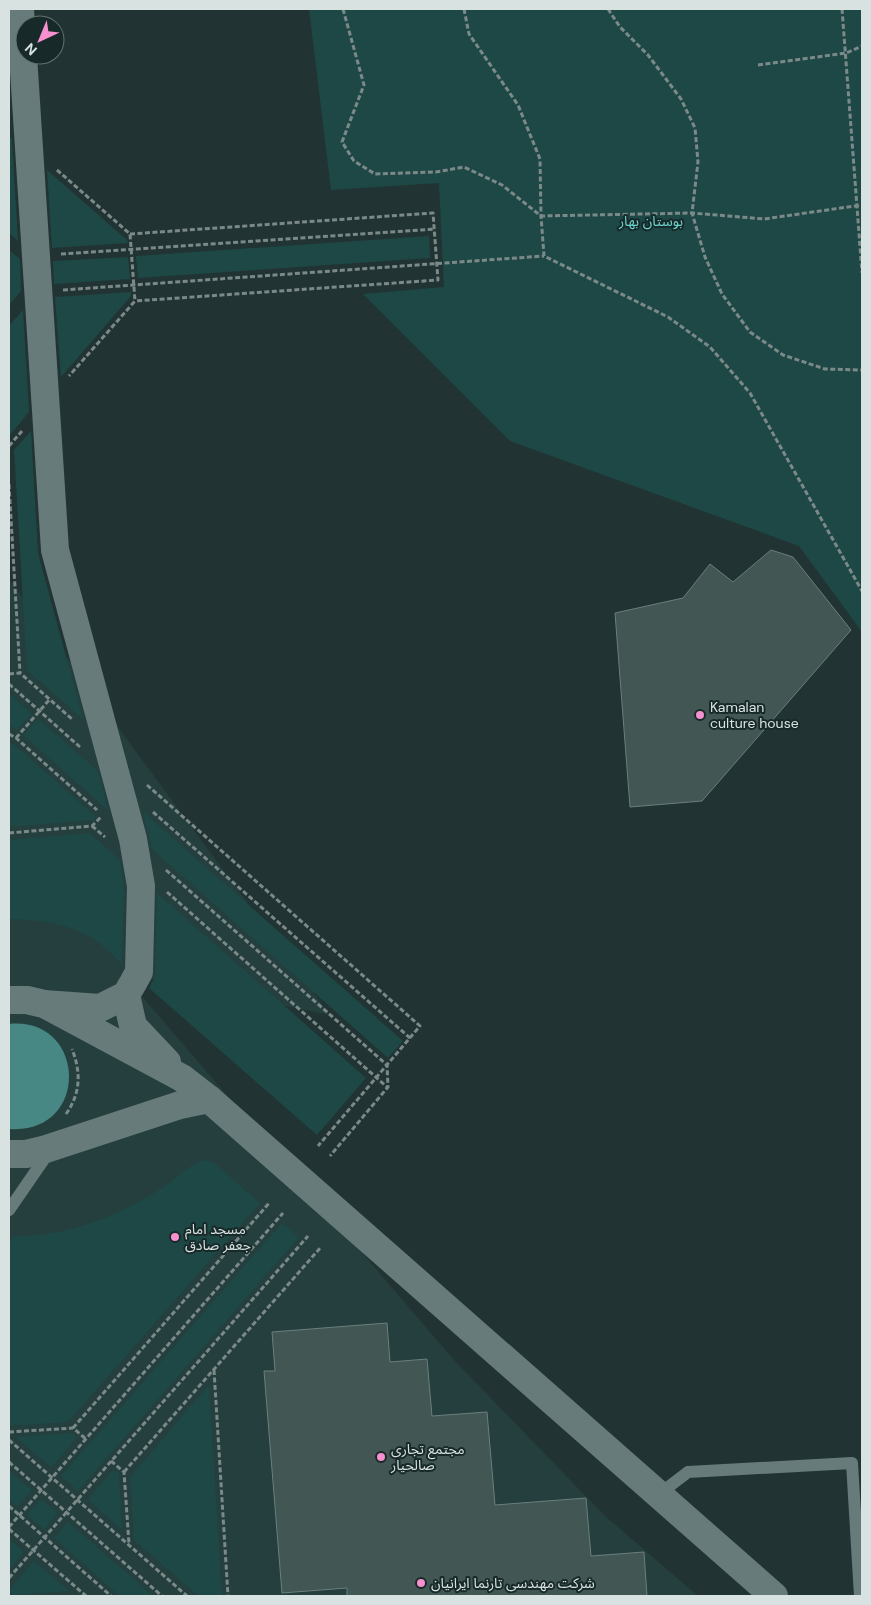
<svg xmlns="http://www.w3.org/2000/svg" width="871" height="1605" font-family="'DM Sans','Noto Sans Arabic',sans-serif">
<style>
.built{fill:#243f3e}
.green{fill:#1e4846}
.water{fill:#478784}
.building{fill:#425654;stroke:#6a7f7e}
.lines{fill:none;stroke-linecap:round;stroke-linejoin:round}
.path{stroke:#7b8a89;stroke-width:3;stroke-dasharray:5 2.5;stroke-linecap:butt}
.service{stroke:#677b7a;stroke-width:12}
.tertiary{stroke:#677b7a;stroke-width:28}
.poi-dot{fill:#f790ce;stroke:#172928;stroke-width:2}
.labels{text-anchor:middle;stroke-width:4;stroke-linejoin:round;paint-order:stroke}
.park-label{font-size:14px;fill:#6dd4d0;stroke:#172928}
.poi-label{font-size:14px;fill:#d7e2e1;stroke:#172928;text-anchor:start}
</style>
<rect width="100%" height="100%" fill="#213332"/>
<polygon class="built" points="9,579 330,1015 122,973 455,1361 604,1515 698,1596 9,1596"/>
<g class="green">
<polygon points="309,9 862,9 862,632 799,546 510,441 363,294 444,287 439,183 331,190"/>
<polygon points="9,136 12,139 18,241 9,233"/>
<polygon points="47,170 127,240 128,243 52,248"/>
<polygon points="429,236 430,258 138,278 136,256"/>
<polygon points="9,250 20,259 21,291 9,305"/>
<polygon points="128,257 130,279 54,284 53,261"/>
<polygon points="131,292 131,296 61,377 55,297"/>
<polygon points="23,310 29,412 9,436 9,326"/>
<polygon points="31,431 38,553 83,719 27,670 14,450"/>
<polygon points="9,693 32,714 17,730 9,725"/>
<polygon points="38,719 98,771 108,810 23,735"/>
<polygon points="9,742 17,747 96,817 93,820 9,827"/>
<polygon points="143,812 403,1041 388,1058 152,849"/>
<path d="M89,833L120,860L124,887L122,963C113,956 105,946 95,940C70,923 38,920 9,919V840Z"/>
<polygon points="157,893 366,1078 317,1135 149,988 155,977"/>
<path d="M203,1160L213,1162L260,1203L68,1422L9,1426V1243L14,1236C66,1237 119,1216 162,1188C176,1179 187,1166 203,1160Z"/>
<polygon points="282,1223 299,1237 78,1491 61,1476"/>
<polygon points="209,1385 222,1596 199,1596 134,1540 130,1477"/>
<polygon points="72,1433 77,1438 51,1467 16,1437"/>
<polygon points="9,1470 32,1490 17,1507 9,1499"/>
<polygon points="113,1470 119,1474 122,1530 88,1499"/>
<polygon points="41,1499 58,1513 44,1530 27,1515"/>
<polygon points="68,1522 153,1596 120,1596 54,1538"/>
<polygon points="9,1539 24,1552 9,1570"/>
<polygon points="34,1561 69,1591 14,1595 9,1590"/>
</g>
<path class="water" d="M9,1024C87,1016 91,1135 9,1129Z"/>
<g class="building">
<polygon points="771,550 793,557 851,630 702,801 630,807 615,613 683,598 710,564 733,582"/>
<polygon points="387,1323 390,1362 427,1359 432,1416 487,1412 495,1505 586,1498 591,1556 644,1552 647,1596 347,1596 347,1588 282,1593 264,1371 275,1371 272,1332"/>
</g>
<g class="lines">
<g class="path">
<polyline points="343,9 364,85 342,142 354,161 375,174 436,172 464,167 502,185 541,216 692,213 764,219 862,205"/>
<polyline points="464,9 469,34 518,105 540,159 541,216 544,256 668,317 710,347 750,393 862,591"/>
<polyline points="608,9 620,27 648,55 681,99 695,128 698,162 692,213 705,257 722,294 750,332 783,355 825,369 862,370"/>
<polyline points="842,9 862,273"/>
<polyline points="758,65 846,53 862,46"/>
<polyline points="57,170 130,234 135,301 69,376"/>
<polyline points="130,234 433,213 438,280 135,301"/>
<polyline points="61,254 435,229"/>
<polyline points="63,290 544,256"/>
<polyline points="9,446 22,431"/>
<polyline points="9,484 20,673"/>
<polyline points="9,674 20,673 73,720"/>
<polyline points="9,684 80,747"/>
<polyline points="9,734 16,738 97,810"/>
<polyline points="16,738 50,699"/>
<polyline points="147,785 420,1026 318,1146"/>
<polyline points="153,812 410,1038"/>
<polyline points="92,826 105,837"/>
<polyline points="9,833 92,826 101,817"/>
<polyline points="166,870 387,1065 388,1087 330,1156"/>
<polyline points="167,892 387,1087"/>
<path d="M66,1114C81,1093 81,1072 72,1049"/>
<polyline points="214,1370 228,1596"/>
<polyline points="73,1428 270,1202"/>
<polyline points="9,1432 73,1428 86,1439"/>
<polyline points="9,1440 187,1596"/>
<polyline points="111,1461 124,1472 129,1544"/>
<polyline points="9,1462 162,1596"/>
<polyline points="124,1472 321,1247"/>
<polyline points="9,1506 111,1596"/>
<polyline points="9,1527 283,1213"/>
<polyline points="9,1529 86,1596"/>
<polyline points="9,1578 308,1236"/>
</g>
<g class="service">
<polyline points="9,1210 49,1152"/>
<polyline points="658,1495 688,1472 852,1463 860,1596"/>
</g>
<g class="tertiary">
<polyline points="20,9 55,550 133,839 141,886 139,972 133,983 126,995 100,1008 44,1004"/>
<polyline points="126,995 133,1026 167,1062"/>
<polyline points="9,1000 27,1000 44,1004 182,1078 209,1099 774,1596"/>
<polyline points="9,1154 26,1154 43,1150 180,1105 209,1099"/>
</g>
</g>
<g class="poi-dot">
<circle cx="700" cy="715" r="5"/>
<circle cx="175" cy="1237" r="5"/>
<circle cx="381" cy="1457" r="5"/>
<circle cx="421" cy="1583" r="5"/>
</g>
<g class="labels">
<g class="park-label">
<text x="651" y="226">بوستان بهار</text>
</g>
<g class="poi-label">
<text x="710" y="712">Kamalan<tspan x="710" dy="16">culture house</tspan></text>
<text x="185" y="1234">مسجد امام<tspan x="185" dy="16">جعفر صادق</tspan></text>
<text x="391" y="1454">مجتمع تجاری<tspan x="391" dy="16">صالحیار</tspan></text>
<text x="431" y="1588">شرکت مهندسی تارنما ایرانیان</text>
</g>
</g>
<rect width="871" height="1605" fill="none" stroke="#d7e2e1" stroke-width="20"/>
<g transform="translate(40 40) rotate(224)"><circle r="24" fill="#172928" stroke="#647372"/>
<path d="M0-4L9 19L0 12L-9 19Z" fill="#f790ce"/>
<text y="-8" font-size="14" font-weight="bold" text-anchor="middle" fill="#d7e2e1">N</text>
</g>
</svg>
